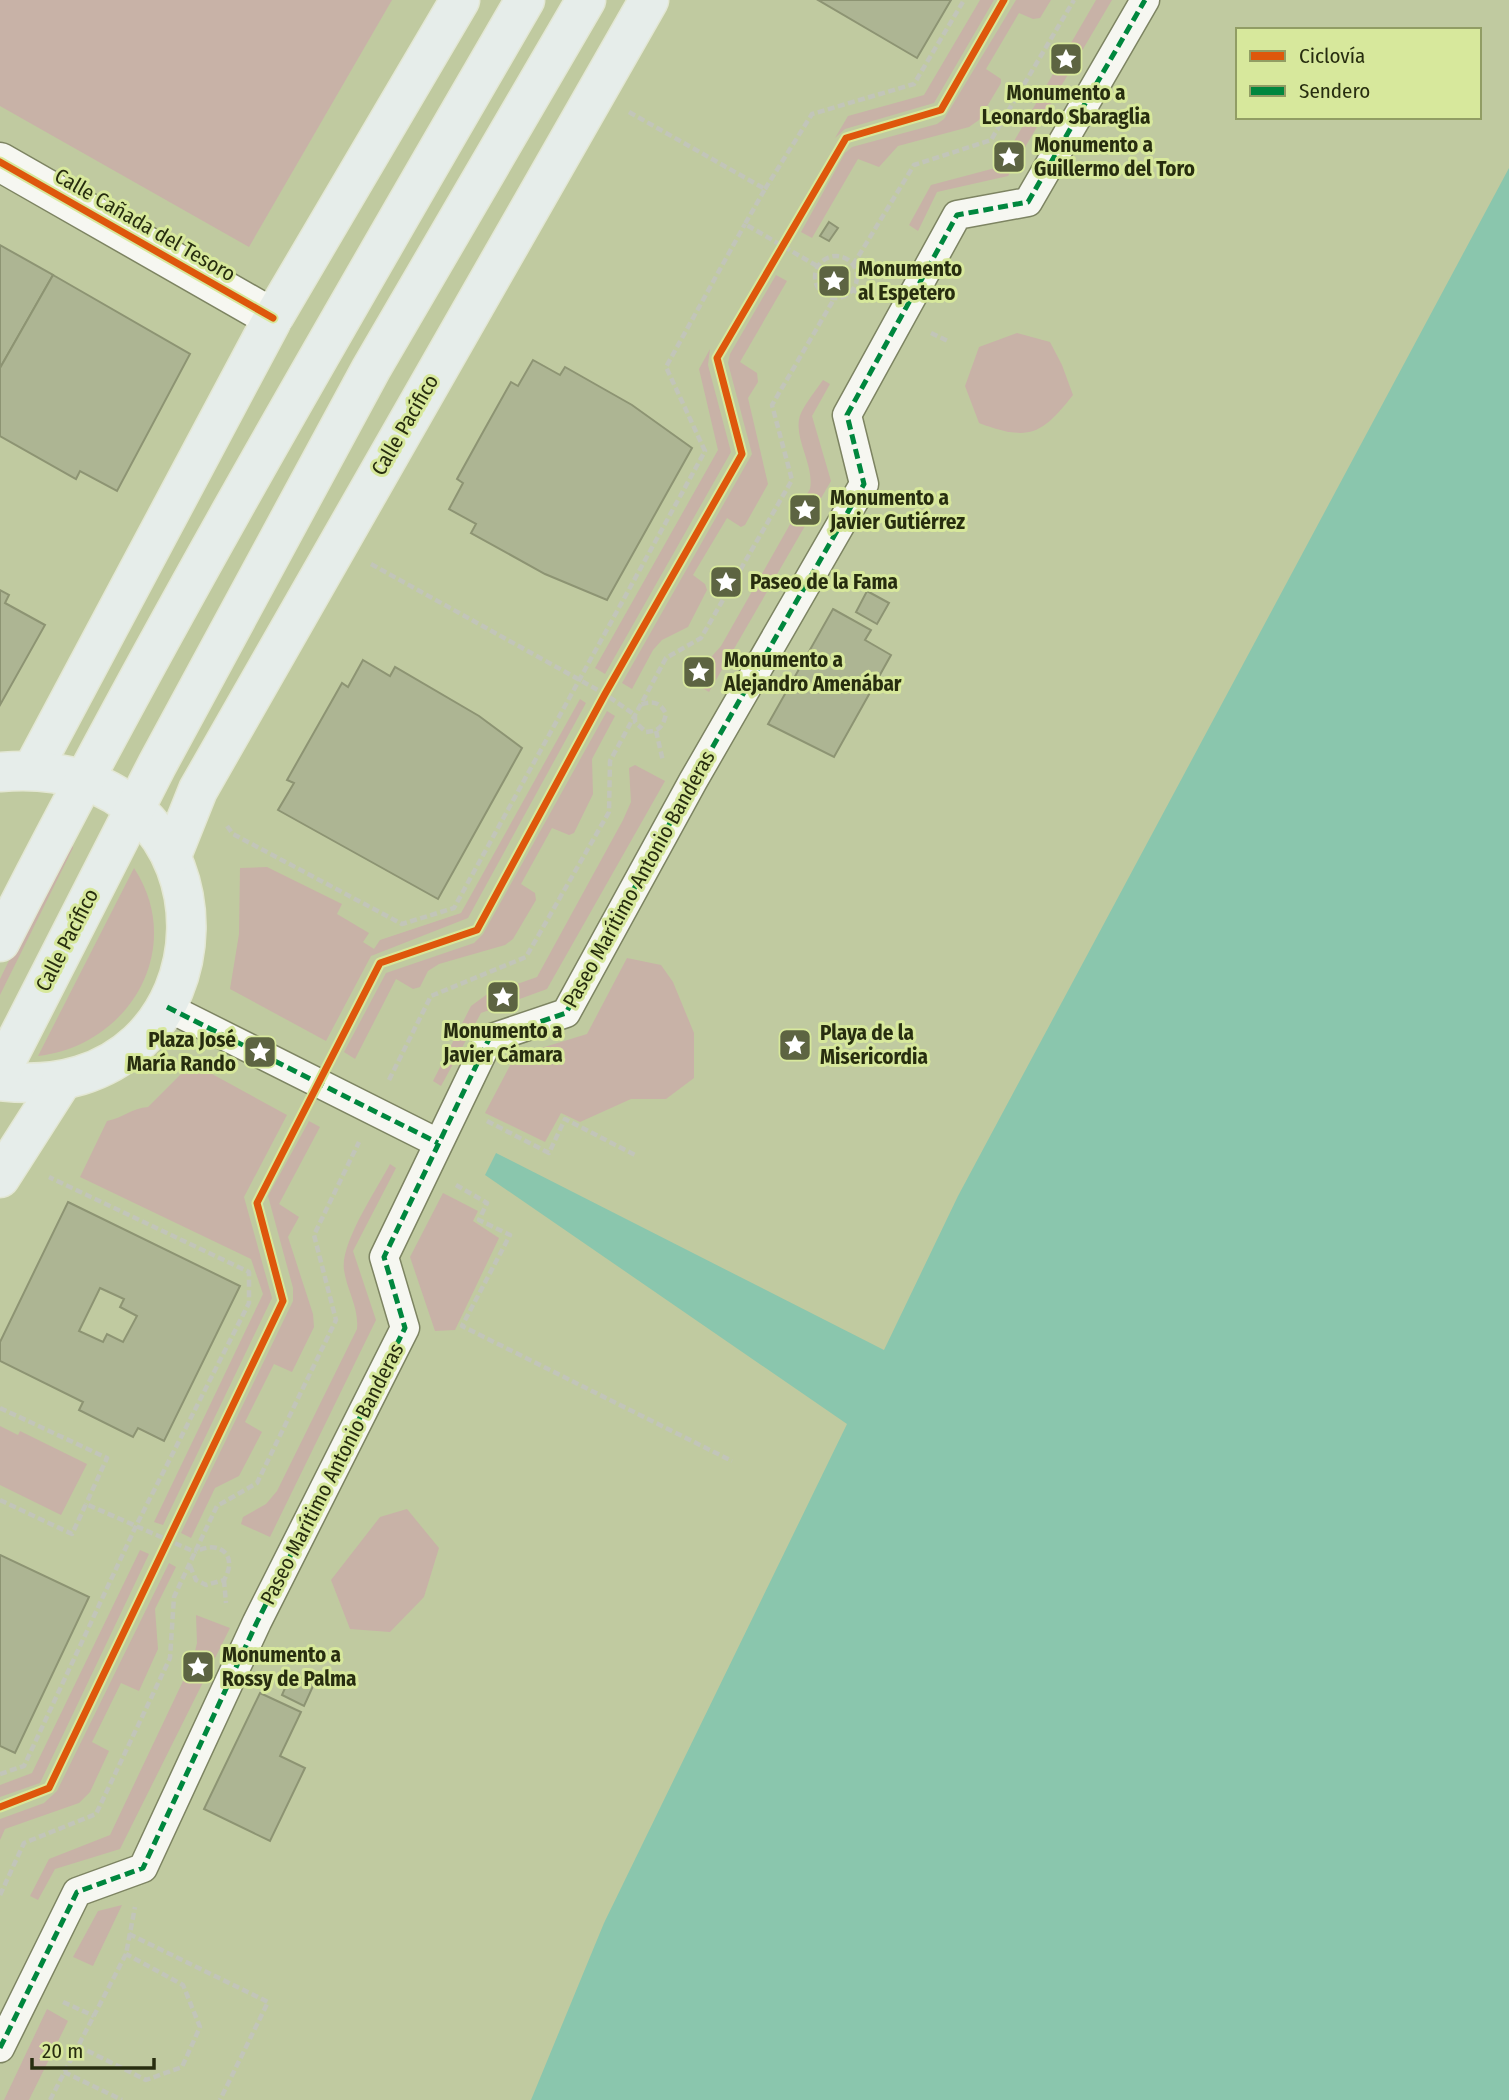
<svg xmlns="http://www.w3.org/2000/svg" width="1509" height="2100" font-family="'Fira Sans Condensed',sans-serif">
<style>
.green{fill:#c8b2a7}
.water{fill:#8ac6ad}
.building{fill:#adb593;stroke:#8d9473;stroke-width:2;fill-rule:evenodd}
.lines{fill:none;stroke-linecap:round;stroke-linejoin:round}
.pedestrian-casing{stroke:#7d8462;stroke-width:31}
.minor-casing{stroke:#7d8462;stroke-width:41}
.primary-casing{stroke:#e3e7d4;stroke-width:41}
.path{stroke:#c2c5b9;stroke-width:4.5;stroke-dasharray:7 3.5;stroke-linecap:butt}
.pedestrian{stroke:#f6f7f1;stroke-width:28}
.minor{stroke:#f6f7f1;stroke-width:38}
.primary{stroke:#e6edea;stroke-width:38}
.quiet{stroke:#00873e;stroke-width:5;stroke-dasharray:10 5;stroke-linecap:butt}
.cycleway-casing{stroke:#d7e89c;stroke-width:11}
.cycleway{stroke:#de570c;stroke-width:7}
.labels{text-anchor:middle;stroke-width:6;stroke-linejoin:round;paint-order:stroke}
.poi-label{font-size:21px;font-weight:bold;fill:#272d0f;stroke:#d7e89c;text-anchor:start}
.street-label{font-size:21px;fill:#272d0f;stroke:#d7e89c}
</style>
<rect width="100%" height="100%" fill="#c0caa0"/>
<g class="green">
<polygon points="0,0 392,0 249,247 0,106"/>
<polygon points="980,0 994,0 934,103 845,129 835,138 848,116 924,95"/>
<polygon points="1016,0 1051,0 1040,18 1033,19 1019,13 986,69 1001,79 1001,83 979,120 969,127 898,146 879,167 858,159 812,238 801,232 845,153 852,147 937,124 944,119"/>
<polygon points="1096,0 1112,0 1008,176 937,192 918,231 909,225 931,185 999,167"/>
<polygon points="776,275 787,281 740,362 757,373 758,382 748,398 768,484 745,525 741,527 727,518 693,575 705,584 707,590 688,627 662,640 653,650 632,689 622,683 752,454 728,363 730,354"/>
<path d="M1017,333L1050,342L1062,365L1073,395C1041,436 1028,441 979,423L965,386L979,347Z"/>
<polygon points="710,349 708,365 731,452 605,674 595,668 718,450 699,369"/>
<path d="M823,380L830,384L812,416L831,481L709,692L683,676L685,672L705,664L721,646L810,489C815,464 791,436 801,413C807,401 816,390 823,380Z"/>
<polygon points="580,699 586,703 468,918 371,956 326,1041 230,989 239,934 240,868 267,867 342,904 337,914 369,933 363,942 374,949 380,940 461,913"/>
<polygon points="607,711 615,716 592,759 593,794 574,833 569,835 552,828 521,884 535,893 536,900 513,939 505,945 439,964 428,971 420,987 413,989 396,979 355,1059 344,1052 386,973 474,943 483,934"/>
<polygon points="635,765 665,781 547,989 481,1013 441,1086 433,1081 471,1006 486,995 537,977 623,820 631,802 629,768"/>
<polygon points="72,842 73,848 0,995 0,979 66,844"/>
<path d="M134,868C187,949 128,1046 38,1056Z"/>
<polygon points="627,958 661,965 673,982 694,1033 694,1078 666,1099 631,1099 580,1122 561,1113 545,1142 485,1113 515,1056 587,1034"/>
<path d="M192,1063L287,1115L244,1197L272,1298L163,1525L154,1522L263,1294L251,1259L80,1177L107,1121C123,1118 132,1108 148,1107Z"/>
<polygon points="309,1121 320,1127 279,1204 299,1217 288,1237 313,1314 314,1327 292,1372 274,1364 245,1422 262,1432 239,1476 215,1488 191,1538 181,1533 293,1301 293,1288 268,1196"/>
<path d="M390,1164L396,1168L353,1251L376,1320L270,1537L241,1524L243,1517L266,1504L277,1491L357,1329C359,1307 347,1291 344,1270C340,1243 377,1189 390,1164Z"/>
<polygon points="443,1193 478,1211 473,1221 499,1238 455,1330 435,1331 410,1257"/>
<polygon points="0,1426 18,1435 20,1431 87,1464 61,1515 0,1485"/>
<polygon points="407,1509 439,1548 424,1597 390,1632 350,1629 331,1580 380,1517"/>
<polygon points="140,1550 149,1554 40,1783 0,1797 0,1785 32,1773"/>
<polygon points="169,1563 176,1567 155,1609 158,1649 139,1691 121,1683 92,1742 109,1751 90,1792 79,1803 5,1829 0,1840 0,1819 44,1803 57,1791"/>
<polygon points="196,1615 230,1628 120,1849 55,1869 38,1900 30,1896 49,1859 110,1835 193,1660 197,1643"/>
<polygon points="122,1905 93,1966 73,1957 98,1911"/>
<polygon points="47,2009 68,2021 29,2100 4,2100"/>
</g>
<polygon class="water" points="1509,168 1509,2100 531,2100 604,1923 847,1424 485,1175 496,1153 884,1350 958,1196"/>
<g class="building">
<polygon points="818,0 951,0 917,58"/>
<polygon points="829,222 838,228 829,241 820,236"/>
<polygon points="0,245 53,275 0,368"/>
<polygon points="53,275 190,354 117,491 80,471 76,479 0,436 0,368"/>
<polygon points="533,360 560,375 565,367 632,405 692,448 607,600 545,574 471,533 476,524 449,509 463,483 457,479 483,432 511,382 518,386"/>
<polygon points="0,590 9,595 5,603 45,625 0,705"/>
<polygon points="867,591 889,603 877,624 856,612"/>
<polygon points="833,609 871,630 865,640 891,655 834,757 768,724"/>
<polygon points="363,660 390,676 395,667 479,716 522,748 438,899 278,810 294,783 287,780 321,720 342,683 348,687"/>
<path d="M68,1202L240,1286L164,1441L138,1428L133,1437L79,1410L83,1402L0,1361V1342ZM100,1288L124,1299L120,1307L137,1316L123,1342L107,1334L103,1342L79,1331Z"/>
<polygon points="0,1555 89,1597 15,1753 0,1746"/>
<polygon points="291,1674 314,1684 304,1706 282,1695"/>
<polygon points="260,1693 301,1712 280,1756 305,1768 270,1841 204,1809"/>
</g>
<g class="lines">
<defs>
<g id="pedestrian">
<polyline points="167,1007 438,1143"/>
<polyline points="0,2048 77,1892 143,1868 257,1622 405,1328 384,1257 489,1039 566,1013 693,781 864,484 847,415 957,215 1028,202 1145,0"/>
</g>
<polyline id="minor" points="0,162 273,318"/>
<g id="primary">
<polyline points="33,769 273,318 460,0"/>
<path d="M0,772C254,749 243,1111 0,1081"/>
<polyline points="172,855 198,790 649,0"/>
<path d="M0,942C163,621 345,311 525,0"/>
<polyline points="0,1073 157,765 371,369 586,0"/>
<polyline points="0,1178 62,1081"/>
</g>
</defs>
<use href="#pedestrian" class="pedestrian-casing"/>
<use href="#minor" class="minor-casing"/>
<use href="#primary" class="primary-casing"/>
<g class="path">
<polyline points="629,112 765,189 745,224 817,266"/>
<polyline points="765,189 812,114 914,84 964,0"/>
<circle cx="836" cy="277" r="21"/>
<polyline points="853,265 914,165 991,140 1074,0"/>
<polyline points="853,290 871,300"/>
<polyline points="931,333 948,341"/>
<polyline points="371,564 605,694 635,715"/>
<path d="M635,716V722L646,732C659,731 663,727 666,714C660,702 653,700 640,705"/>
<polyline points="656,731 663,761"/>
<polyline points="227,826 233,834 402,924 454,908 705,451 666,367 745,224"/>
<polyline points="389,1080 431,996 526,957 609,812 610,761 666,658 701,638 792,480 772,405 834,299"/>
<polyline points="487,1121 549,1153 565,1119 635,1155"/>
<polyline points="456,1185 487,1203 479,1220 510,1235 462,1326 732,1461"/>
<polyline points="0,1408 107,1458 86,1504"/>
<polyline points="0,1500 72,1534 86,1504 195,1552"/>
<path d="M190,1566L196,1580L206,1585L224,1580C239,1555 219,1539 195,1552"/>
<polyline points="224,1580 226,1603"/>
<polyline points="0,1774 24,1766 136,1526 249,1303 249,1272 49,1177"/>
<polyline points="0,1895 24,1843 96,1814 170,1658 174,1597 195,1552 217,1506 257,1483 336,1320 314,1235 359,1142"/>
<polyline points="129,1934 268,2002 220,2100"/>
<polyline points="63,2002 94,2016"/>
<polyline points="78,2046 146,2080 182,2067 200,2027 183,1985 126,1954"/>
<polyline points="64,2072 122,2100"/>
<polyline points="50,2100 126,1954 135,1907"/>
</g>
<use href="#pedestrian" class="pedestrian"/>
<use href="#minor" class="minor"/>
<use href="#primary" class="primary"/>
<g class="quiet">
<polyline points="167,1007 438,1143"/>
<polyline points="0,2048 77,1892 143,1868 257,1622 405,1328 384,1257 489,1039 566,1013 693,781 864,484 847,415 957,215 1028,202 1145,0"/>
</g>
<defs>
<g id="cycleway">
<polyline points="0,162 273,318"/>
<polyline points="0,1807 49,1788 283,1301 257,1203 380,963 477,930 605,694 742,454 717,358 846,138 941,110 1004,0"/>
</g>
</defs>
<use href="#cycleway" class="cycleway-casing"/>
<use href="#cycleway" class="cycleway"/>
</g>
<defs>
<symbol id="sight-square" viewBox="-11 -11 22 22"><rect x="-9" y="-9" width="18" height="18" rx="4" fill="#5d6442" stroke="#d7e89c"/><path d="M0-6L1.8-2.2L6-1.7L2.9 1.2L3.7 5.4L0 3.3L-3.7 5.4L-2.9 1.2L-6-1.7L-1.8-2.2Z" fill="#fff"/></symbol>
</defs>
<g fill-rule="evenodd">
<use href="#sight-square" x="1047" y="40" width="38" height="38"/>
<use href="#sight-square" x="990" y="138" width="38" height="38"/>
<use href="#sight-square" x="815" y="262" width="38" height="38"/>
<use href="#sight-square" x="786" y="491" width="38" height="38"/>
<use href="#sight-square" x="707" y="563" width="38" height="38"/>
<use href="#sight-square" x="680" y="653" width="38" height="38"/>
<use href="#sight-square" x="484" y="978" width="38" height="38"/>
<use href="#sight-square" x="776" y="1026" width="38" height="38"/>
<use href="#sight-square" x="241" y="1033" width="38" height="38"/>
<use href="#sight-square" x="179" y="1648" width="38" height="38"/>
</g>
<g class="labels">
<g class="poi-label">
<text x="1066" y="100" text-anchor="middle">Monumento a<tspan x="1066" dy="24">Leonardo Sbaraglia</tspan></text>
<text x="1034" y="152">Monumento a<tspan x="1034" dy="24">Guillermo del Toro</tspan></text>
<text x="858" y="276">Monumento<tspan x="858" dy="24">al Espetero</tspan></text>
<text x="830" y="505">Monumento a<tspan x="830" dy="24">Javier Gutiérrez</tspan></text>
<text x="750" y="589">Paseo de la Fama</text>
<text x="724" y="667">Monumento a<tspan x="724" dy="24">Alejandro Amenábar</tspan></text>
<text x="503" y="1038" text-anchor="middle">Monumento a<tspan x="503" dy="24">Javier Cámara</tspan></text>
<text x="820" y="1040">Playa de la<tspan x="820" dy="24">Misericordia</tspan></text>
<text x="236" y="1047" text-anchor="end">Plaza José<tspan x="236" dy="24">María Rando</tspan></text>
<text x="222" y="1662">Monumento a<tspan x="222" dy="24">Rossy de Palma</tspan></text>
</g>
<g class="street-label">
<text transform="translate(145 225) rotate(30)" y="7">Calle Cañada del Tesoro</text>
<text transform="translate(405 425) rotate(-60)" y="7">Calle Pacífico</text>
<text transform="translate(639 879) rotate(-61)" y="7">Paseo Marítimo Antonio Banderas</text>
<text transform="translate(67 940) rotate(-63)" y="7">Calle Pacífico</text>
<text transform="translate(332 1474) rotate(-63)" y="7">Paseo Marítimo Antonio Banderas</text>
</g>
</g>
<rect x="1236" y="28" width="245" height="91" fill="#d7e89c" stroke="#919d64" stroke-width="2"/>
<rect x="1250" y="51" width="35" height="10" fill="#de570c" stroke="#919d64" stroke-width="2"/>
<text x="1299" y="63" font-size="21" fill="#272d0f">Ciclovía</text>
<rect x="1250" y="86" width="35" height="10" fill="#00873e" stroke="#919d64" stroke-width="2"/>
<text x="1299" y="98" font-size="21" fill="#272d0f">Sendero</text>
<path d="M32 2058v10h122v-10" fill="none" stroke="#272d0f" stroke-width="3.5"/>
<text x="42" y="2058" font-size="21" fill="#272d0f" stroke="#d7e89c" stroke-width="5" paint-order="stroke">20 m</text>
</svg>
